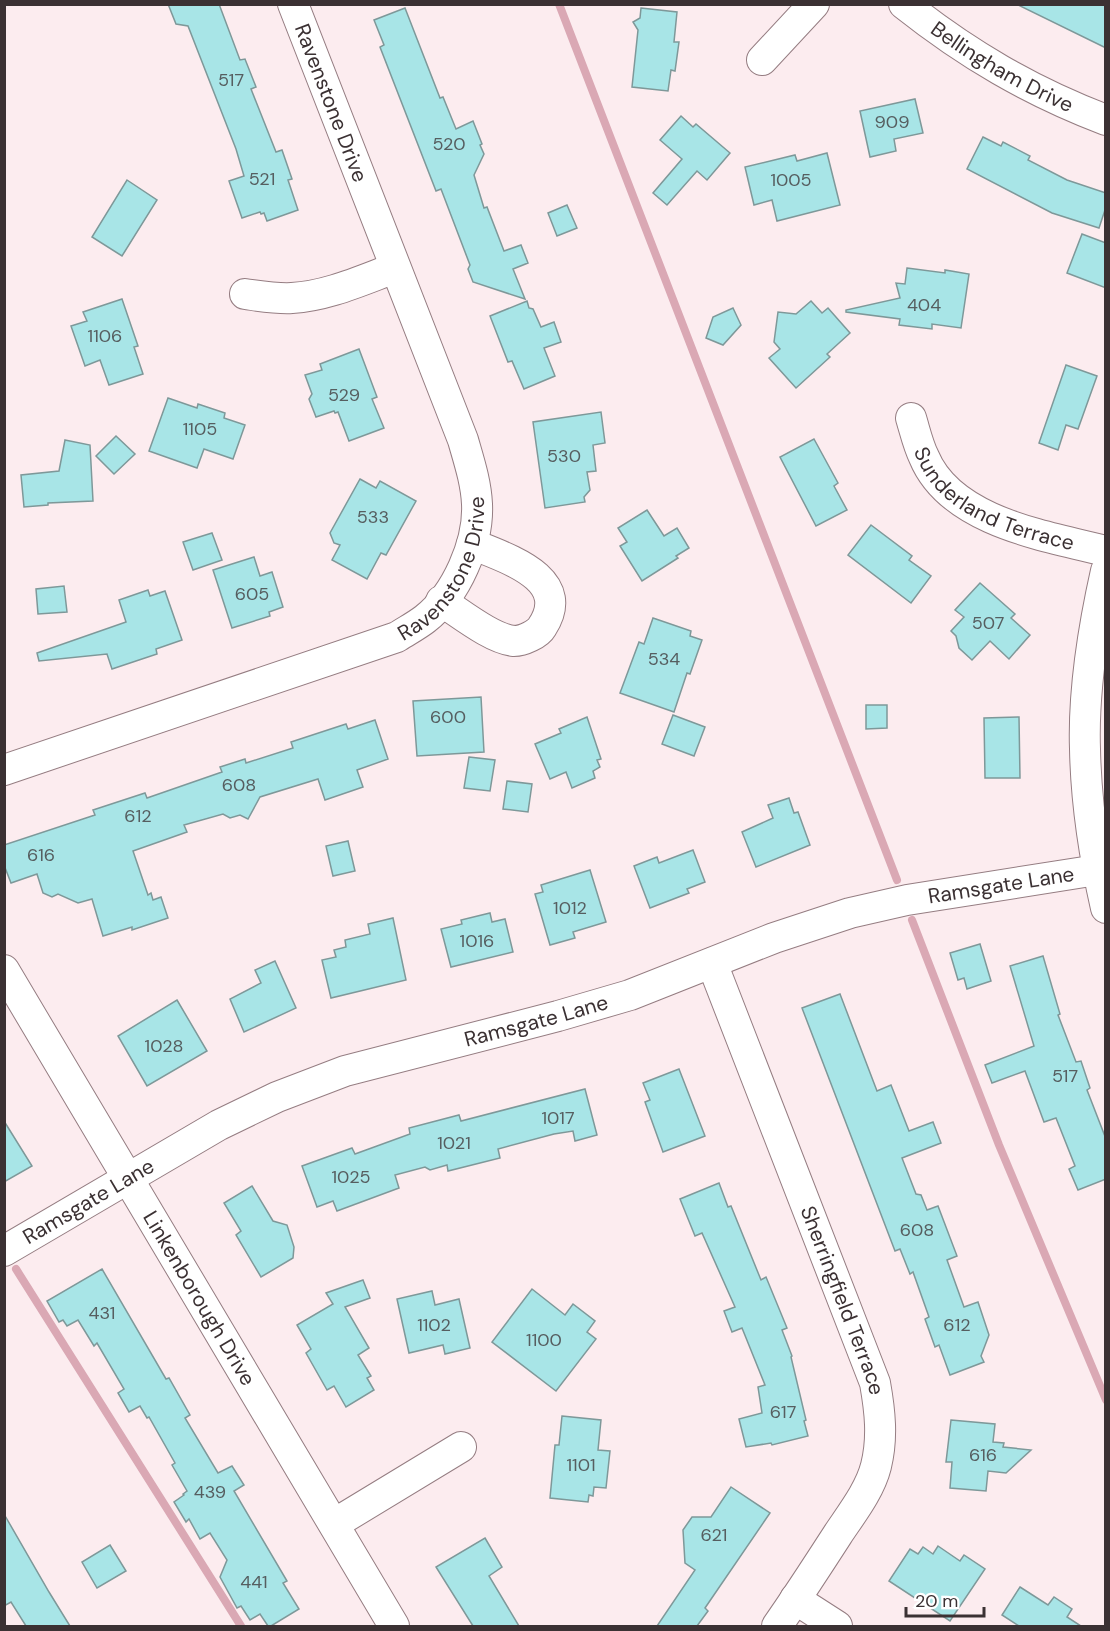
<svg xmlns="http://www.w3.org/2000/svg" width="1110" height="1631" font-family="'DM Sans',sans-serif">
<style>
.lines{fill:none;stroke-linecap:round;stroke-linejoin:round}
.stream{stroke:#daa8b4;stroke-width:8}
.building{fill:#a8e5e7;stroke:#7e9899;stroke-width:1.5}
.street-casing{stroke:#957d82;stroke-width:32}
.street{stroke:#fff;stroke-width:30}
.labels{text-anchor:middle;stroke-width:4.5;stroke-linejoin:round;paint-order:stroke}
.number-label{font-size:18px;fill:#565e60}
.street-label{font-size:21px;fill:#3b3133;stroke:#fff}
</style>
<rect width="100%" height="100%" fill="#fcecef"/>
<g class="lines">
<g class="stream">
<polyline points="559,4 897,880"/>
<polyline points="912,920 999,1145 1106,1400"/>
<polyline points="16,1269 241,1626"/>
</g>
</g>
<g class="building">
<polygon points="168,4 219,4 240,60 245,59 256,87 251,89 276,152 282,150 292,179 288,180 298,210 267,221 264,213 261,214 260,212 242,218 229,181 244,176 236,149 188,26 176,24"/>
<polygon points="1016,4 1106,4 1106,48"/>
<polygon points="405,8 440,98 443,97 456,129 473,121 482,144 480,145 484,154 474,175 484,208 487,207 504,251 521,245 528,263 513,269 525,299 473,282 468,269 470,265 441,189 436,191 380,47 384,45 374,20"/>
<polygon points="641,8 677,12 674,42 679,42 675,71 671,70 668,91 632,87 638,30 633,22 640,18"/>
<polygon points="915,99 923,133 894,139 896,151 870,157 860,111"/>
<polygon points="681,116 693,127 696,124 730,153 707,180 697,171 667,205 653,193 682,159 660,140"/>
<polygon points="983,137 1001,146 1003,142 1030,156 1028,160 1067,180 1106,193 1106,207 1099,228 1052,213 967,169"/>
<polygon points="827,153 840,205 777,221 772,200 754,205 745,167 795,155 797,161"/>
<polygon points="127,180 157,200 122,256 92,237"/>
<polygon points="567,205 577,228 557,236 548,213"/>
<polygon points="1082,234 1106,243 1106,288 1067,273"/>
<polygon points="907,268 945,273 945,270 969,274 961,328 932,324 932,329 899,325 900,319 846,312 846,310 900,298 896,283 905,284"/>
<polygon points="122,299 138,346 134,347 143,374 109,385 100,360 85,366 71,326 87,321 83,312"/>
<polygon points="527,301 529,308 533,309 541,327 554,322 561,342 544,348 555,376 524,389 512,361 508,362 490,316"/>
<polygon points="811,301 822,313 828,308 850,333 827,354 830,357 796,388 769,358 780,349 774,342 778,312 796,314"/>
<polygon points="733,308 741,325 723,345 706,338 713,317"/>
<polygon points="359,349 377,397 372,399 384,428 349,441 338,412 335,413 334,411 316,417 309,399 312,394 305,375 322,370 320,364"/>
<polygon points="1066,365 1097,376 1078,429 1066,425 1058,450 1039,443"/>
<polygon points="168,398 197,408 198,404 225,413 224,418 245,425 233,459 204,449 197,468 149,451"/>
<polygon points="601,412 605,443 593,445 596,471 587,472 590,490 584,497 585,502 545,508 533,422"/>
<polygon points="116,436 135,454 114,474 96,456"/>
<polygon points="814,439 838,483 834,486 847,510 816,526 780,457"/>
<polygon points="65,440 90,445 93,501 48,503 48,505 24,507 21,475 59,471"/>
<polygon points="360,479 376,488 380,481 416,501 386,555 381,553 367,579 332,560 340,545 334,543 330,533"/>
<polygon points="647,510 664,536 677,528 689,548 676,556 678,558 642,581 620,546 627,542 618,528"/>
<polygon points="871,525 912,556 909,560 931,576 911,603 848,555"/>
<polygon points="212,533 222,560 193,570 183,542"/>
<polygon points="254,557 260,576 272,572 283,607 269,612 270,616 232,628 213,570"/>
<polygon points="980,583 1015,614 1011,618 1030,635 1009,659 990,641 972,660 959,648 956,636 951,631 964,617 955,610"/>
<polygon points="64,586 67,612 38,614 36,589"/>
<polygon points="148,590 150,596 165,591 182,640 156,649 157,654 112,669 107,654 39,661 37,653 126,622 119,600"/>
<polygon points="653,618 691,631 690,636 702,640 690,674 687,673 674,712 620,693 639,642 644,644"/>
<polygon points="481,697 484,752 417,756 413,701"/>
<polygon points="866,705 887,705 887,728 866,729"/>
<polygon points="673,715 705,727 694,756 662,744"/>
<polygon points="587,717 601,759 597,760 600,767 593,771 595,778 572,788 566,772 550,779 535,744 561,733 559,729"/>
<polygon points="1019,717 1020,778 985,778 984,718"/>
<polygon points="375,720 388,759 357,770 363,787 325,800 318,779 260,797 248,819 240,815 230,818 223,814 184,825 187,832 133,851 148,895 151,893 153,900 161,897 168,918 132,930 132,927 103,936 92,899 78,903 58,894 52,897 43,893 37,874 11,883 4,865 4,845 95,815 93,810 145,793 147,798 222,772 220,767 245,759 246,763 293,748 291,742 346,724 348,729"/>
<polygon points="469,757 495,760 490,791 464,788"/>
<polygon points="507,781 532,784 528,812 503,809"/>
<polygon points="789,798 794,813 798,812 810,845 756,867 742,832 773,818 768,805"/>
<polygon points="348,841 355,871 333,876 326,846"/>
<polygon points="693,850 705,882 687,889 689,893 650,908 634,866 657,857 659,863"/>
<polygon points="590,870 606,922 573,932 575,938 550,945 535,894 543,892 541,885"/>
<polygon points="490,913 492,922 505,919 513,952 451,967 441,929 462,924 461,920"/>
<polygon points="393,918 406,980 331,998 322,960 336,957 334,950 346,947 345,940 370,934 368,924"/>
<polygon points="980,944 991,981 967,989 964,978 958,980 950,953"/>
<polygon points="1043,956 1060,1014 1058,1015 1076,1062 1081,1061 1090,1088 1087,1090 1106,1139 1106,1179 1078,1190 1069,1169 1075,1166 1056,1118 1044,1122 1025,1071 992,1083 985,1065 1034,1046 1010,966"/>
<polygon points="275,961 296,1008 244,1032 230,999 261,983 255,970"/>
<polygon points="840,994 877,1091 891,1085 909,1131 933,1122 941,1143 902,1158 916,1194 921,1195 927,1210 938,1206 957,1256 947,1260 964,1307 978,1302 989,1335 981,1356 984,1362 950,1375 939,1345 935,1347 925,1319 929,1317 913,1272 910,1274 900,1249 895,1251 802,1008"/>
<polygon points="177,1000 207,1051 147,1086 118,1036"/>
<polygon points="679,1069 705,1136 663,1152 645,1102 650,1100 643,1083"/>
<polygon points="585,1089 597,1135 575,1141 573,1131 554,1134 498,1149 500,1158 448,1171 447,1165 430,1170 425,1167 395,1175 399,1188 337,1211 333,1201 317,1207 302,1166 352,1148 355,1154 410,1134 409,1128 459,1115 461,1121"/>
<polygon points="4,1121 32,1166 4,1182"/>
<polygon points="719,1183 728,1207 731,1206 761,1280 766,1277 787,1328 782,1330 792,1356 791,1357 806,1420 804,1421 808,1436 772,1445 771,1443 746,1447 739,1419 762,1413 758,1387 765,1385 742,1328 732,1332 724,1311 735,1307 702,1233 695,1236 680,1199"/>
<polygon points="252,1186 273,1221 287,1225 294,1247 293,1258 261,1277 236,1235 241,1231 224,1203"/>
<polygon points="102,1269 166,1379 169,1378 190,1415 185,1418 218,1473 232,1466 244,1485 234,1491 287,1581 283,1583 299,1609 271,1626 268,1626 260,1614 250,1620 241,1606 237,1608 220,1577 227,1560 210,1533 200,1539 189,1519 186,1522 174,1502 184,1495 183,1494 187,1491 172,1465 175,1463 149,1417 147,1418 140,1406 129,1412 118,1393 124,1389 97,1343 94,1346 78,1320 67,1326 63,1320 59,1322 47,1301"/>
<polygon points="363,1280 370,1298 345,1307 369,1348 358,1355 371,1376 367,1378 374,1390 346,1407 334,1386 327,1390 306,1353 311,1349 297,1325 333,1304 326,1293"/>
<polygon points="532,1289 565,1315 573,1304 595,1321 587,1332 596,1339 556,1391 492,1342"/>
<polygon points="432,1291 435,1305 459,1299 470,1348 445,1354 443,1345 409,1353 397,1299"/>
<polygon points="562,1416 601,1420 598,1450 610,1451 606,1488 594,1487 593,1496 589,1495 588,1502 550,1498 555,1445 559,1445"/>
<polygon points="951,1420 995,1424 993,1442 1004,1443 1003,1447 1031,1450 1006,1473 988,1471 986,1491 950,1488 952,1462 946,1462"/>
<polygon points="731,1487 770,1513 705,1608 708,1611 697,1626 657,1626 695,1570 685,1563 683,1530 692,1517 711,1517"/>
<polygon points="4,1514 49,1592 70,1626 26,1626 11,1602 4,1606"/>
<polygon points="485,1538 502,1567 489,1576 519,1626 473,1626 436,1567"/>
<polygon points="110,1545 126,1571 97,1588 82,1562"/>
<polygon points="938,1546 960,1561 964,1555 985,1569 950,1621 889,1581 910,1549 918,1554 923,1547 933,1554"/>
<polygon points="1020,1587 1048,1605 1054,1597 1072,1609 1067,1617 1081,1626 1019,1626 1002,1615"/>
</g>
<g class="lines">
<defs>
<g id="street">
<path id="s1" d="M904,4C967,54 1030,91 1106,120"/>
<polyline points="762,60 814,4"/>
<path d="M245,294C260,296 277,299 292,298C328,296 362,280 395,268"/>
<path id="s2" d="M911,418C915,431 918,445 924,457C951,522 1046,536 1106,551"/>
<path d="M1106,571C1093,629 1083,689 1085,749C1086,802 1094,855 1106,908"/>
<path d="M441,601C460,613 492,639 514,641C523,641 538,634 542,627C574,578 505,558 472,544"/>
<path id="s3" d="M4,770L397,637C406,631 416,626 425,619C456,595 479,543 477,504C476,482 469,461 463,440L293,4"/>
<path id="s4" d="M712,963L875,1383C880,1411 883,1438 876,1466C870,1490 852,1513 838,1534C818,1565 798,1596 777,1626"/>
<path id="s5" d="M4,970L394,1626"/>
<path id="s6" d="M4,1251L219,1125L277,1097L345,1071L558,1016L630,995L774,938L850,913L907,900L1097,870"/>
<polyline points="334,1524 461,1447"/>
<polyline points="795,1599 837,1626"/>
</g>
</defs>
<use href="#street" class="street-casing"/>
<use href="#street" class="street"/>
</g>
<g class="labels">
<g class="number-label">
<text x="231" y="86">517</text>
<text x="892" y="128">909</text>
<text x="449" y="150">520</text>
<text x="262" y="185">521</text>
<text x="791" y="186">1005</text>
<text x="924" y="311">404</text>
<text x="105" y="342">1106</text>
<text x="344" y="401">529</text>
<text x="200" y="435">1105</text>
<text x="564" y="462">530</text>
<text x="373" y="523">533</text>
<text x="252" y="600">605</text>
<text x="988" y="629">507</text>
<text x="664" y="665">534</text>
<text x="448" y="723">600</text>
<text x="239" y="791">608</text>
<text x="138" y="822">612</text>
<text x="41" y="861">616</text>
<text x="570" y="914">1012</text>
<text x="477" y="947">1016</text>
<text x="164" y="1052">1028</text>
<text x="1065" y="1082">517</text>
<text x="558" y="1124">1017</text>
<text x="454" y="1149">1021</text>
<text x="351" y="1183">1025</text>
<text x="917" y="1236">608</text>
<text x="102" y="1319">431</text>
<text x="434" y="1331">1102</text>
<text x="957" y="1331">612</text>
<text x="544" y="1346">1100</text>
<text x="783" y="1418">617</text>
<text x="983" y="1461">616</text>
<text x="581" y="1471">1101</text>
<text x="210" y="1498">439</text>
<text x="714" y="1541">621</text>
<text x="254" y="1588">441</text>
</g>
<g class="street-label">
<text dy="7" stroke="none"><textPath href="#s1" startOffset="117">Bellingham Drive</textPath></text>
<text transform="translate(331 103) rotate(69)" y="7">Ravenstone Drive</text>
<text dy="7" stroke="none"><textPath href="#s2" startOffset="126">Sunderland Terrace</textPath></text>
<text dy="7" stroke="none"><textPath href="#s3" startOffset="502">Ravenstone Drive</textPath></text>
<text dy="7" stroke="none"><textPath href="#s6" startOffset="1070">Ramsgate Lane</textPath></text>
<text dy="7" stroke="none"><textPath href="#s6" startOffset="584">Ramsgate Lane</textPath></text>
<text dy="7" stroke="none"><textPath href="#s6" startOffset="98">Ramsgate Lane</textPath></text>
<text dy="7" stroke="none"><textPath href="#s5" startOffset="382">Linkenborough Drive</textPath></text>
<text dy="7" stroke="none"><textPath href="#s4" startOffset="362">Sherringfield Terrace</textPath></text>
</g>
</g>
<rect width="1110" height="1631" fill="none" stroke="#3b3133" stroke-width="12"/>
<path d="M906 1607v9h78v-9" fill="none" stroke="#3b3133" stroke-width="3"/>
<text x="915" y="1607" font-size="18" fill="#3b3133" stroke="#ffffff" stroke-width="4.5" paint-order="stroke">20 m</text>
</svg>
